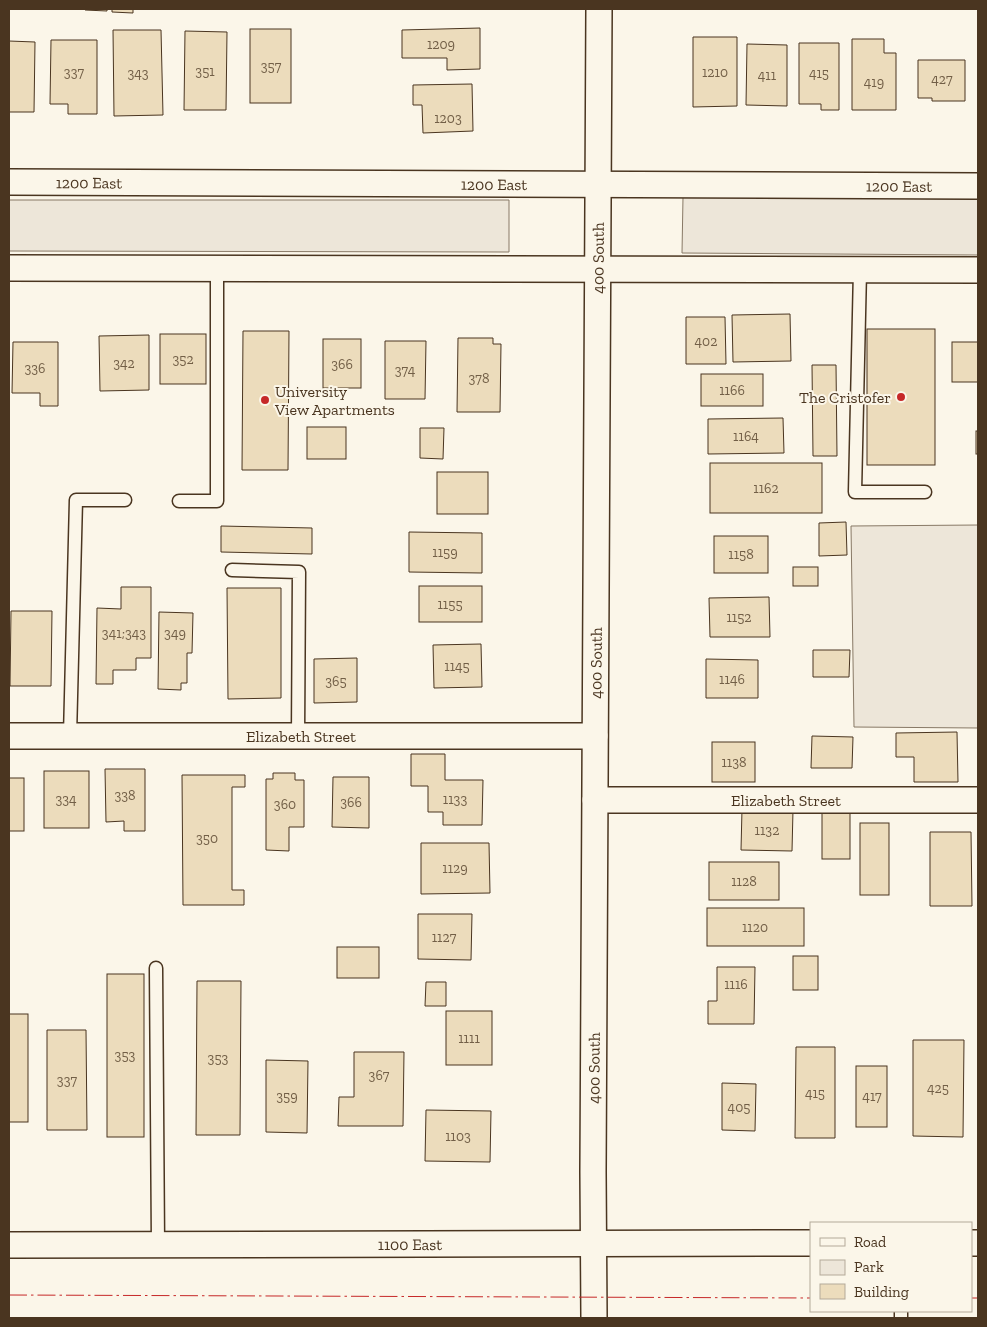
<svg xmlns="http://www.w3.org/2000/svg" width="987" height="1327" font-family="'Zilla Slab',serif">
<style>
.green{fill:#ede6d9;stroke:#887966}
.building{fill:#ecdcbc;stroke:#4a3520}
.lines{fill:none;stroke-linecap:round;stroke-linejoin:round}
.lane-casing{stroke:#4a3520;stroke-width:15}
.street-casing{stroke:#4a3520;stroke-width:28}
.lane{stroke:#fbf6e9;stroke-width:12}
.street{stroke:#fbf6e9;stroke-width:25}
.power{stroke:#c62828;stroke-width:1;stroke-dasharray:18 4 2.5 4;stroke-linecap:butt}
.poi-dot{fill:#c62828;stroke:#fbf6e9;stroke-width:2}
.labels{text-anchor:middle;stroke-width:4;stroke-linejoin:round;paint-order:stroke}
.number-label{font-size:14px;fill:#725f47}
.street-label{font-size:16px;fill:#4a3520;stroke:#fbf6e9}
.poi-label{font-size:16px;fill:#4a3520;stroke:#fbf6e9;text-anchor:start}
</style>
<rect width="100%" height="100%" fill="#fbf6e9"/>
<g class="green">
<polygon points="683,197 978,199 978,255 682,253"/>
<polygon points="9,200 509,200 509,252 9,251"/>
<polygon points="978,525 978,728 854,727 851,526"/>
</g>
<g class="building">
<polygon points="85,9 107,9 107,11 85,10"/>
<polygon points="112,9 133,9 133,13 112,12"/>
<polygon points="480,28 480,69 447,70 447,58 402,58 402,30"/>
<rect x="250" y="29" width="41" height="74"/>
<polygon points="113,30 161,30 163,115 114,116"/>
<polygon points="185,31 227,32 226,110 184,110"/>
<polygon points="693,37 737,37 737,106 693,107"/>
<polygon points="852,39 884,39 884,53 896,53 896,110 852,110"/>
<polygon points="51,40 97,40 97,114 68,114 68,104 50,104"/>
<polygon points="9,41 35,42 34,112 9,112"/>
<polygon points="799,43 839,43 839,110 821,110 821,104 799,104"/>
<polygon points="747,44 787,45 787,106 746,105"/>
<polygon points="918,60 965,60 965,101 932,101 932,98 918,98"/>
<polygon points="472,84 473,131 423,133 422,105 413,105 413,85"/>
<polygon points="790,314 791,361 733,362 732,315"/>
<polygon points="686,317 725,317 726,364 686,364"/>
<rect x="867" y="329" width="68" height="136"/>
<polygon points="243,331 289,331 288,470 242,470"/>
<rect x="160" y="334" width="46" height="50"/>
<polygon points="149,335 149,390 100,391 99,336"/>
<polygon points="458,338 493,338 493,344 501,344 500,412 457,412"/>
<rect x="323" y="339" width="38" height="49"/>
<polygon points="385,341 426,341 425,399 385,399"/>
<polygon points="13,342 58,342 58,406 40,406 40,393 12,393"/>
<rect x="952" y="342" width="26" height="40"/>
<polygon points="812,365 836,365 837,456 813,456"/>
<rect x="701" y="374" width="62" height="32"/>
<polygon points="783,418 784,453 708,454 708,419"/>
<rect x="307" y="427" width="39" height="32"/>
<polygon points="420,428 444,428 443,459 420,458"/>
<rect x="976" y="431" width="2" height="23"/>
<rect x="710" y="463" width="112" height="50"/>
<rect x="437" y="472" width="51" height="42"/>
<polygon points="846,522 847,555 819,556 819,523"/>
<polygon points="221,526 312,528 312,554 221,552"/>
<polygon points="409,532 482,533 482,573 409,572"/>
<rect x="714" y="536" width="54" height="37"/>
<rect x="793" y="567" width="25" height="19"/>
<rect x="419" y="586" width="63" height="36"/>
<polygon points="121,587 151,587 151,658 136,658 136,670 113,670 113,684 96,684 97,608 121,609"/>
<polygon points="227,588 281,588 281,698 228,699"/>
<polygon points="769,597 770,637 710,637 709,598"/>
<polygon points="11,611 52,611 51,686 10,686"/>
<polygon points="159,612 193,613 192,653 187,653 187,683 181,683 181,690 158,689"/>
<polygon points="481,644 482,687 434,688 433,645"/>
<polygon points="813,650 850,650 849,677 813,677"/>
<polygon points="357,658 357,702 314,703 314,659"/>
<polygon points="706,659 758,660 758,698 706,698"/>
<polygon points="957,732 958,782 914,782 914,757 896,757 896,733"/>
<polygon points="812,736 853,737 852,768 811,768"/>
<rect x="712" y="742" width="43" height="40"/>
<polygon points="411,754 445,754 445,780 483,780 482,825 443,825 443,812 428,812 428,786 411,786"/>
<polygon points="105,769 145,769 145,831 124,831 124,821 106,822"/>
<rect x="44" y="771" width="45" height="57"/>
<polygon points="273,773 295,773 295,780 304,780 304,827 289,827 289,851 266,850 266,779 273,779"/>
<polygon points="182,775 245,775 245,787 232,787 232,890 244,890 244,905 183,905"/>
<polygon points="333,777 369,777 369,828 332,827"/>
<rect x="9" y="778" width="15" height="53"/>
<polygon points="742,809 793,810 792,851 741,850"/>
<rect x="822" y="810" width="28" height="49"/>
<rect x="860" y="823" width="29" height="72"/>
<polygon points="930,832 971,832 972,906 930,906"/>
<polygon points="421,843 489,843 490,893 421,894"/>
<rect x="709" y="862" width="70" height="38"/>
<rect x="707" y="908" width="97" height="38"/>
<polygon points="418,914 472,914 471,960 418,959"/>
<rect x="337" y="947" width="42" height="31"/>
<rect x="793" y="956" width="25" height="34"/>
<polygon points="717,967 755,967 754,1024 708,1024 708,1001 717,1001"/>
<rect x="107" y="974" width="37" height="163"/>
<polygon points="197,981 241,981 240,1135 196,1135"/>
<polygon points="426,982 446,982 446,1006 425,1006"/>
<rect x="446" y="1011" width="46" height="54"/>
<rect x="9" y="1014" width="19" height="108"/>
<polygon points="47,1030 86,1030 87,1130 47,1130"/>
<polygon points="913,1040 964,1040 963,1137 913,1136"/>
<polygon points="796,1047 835,1047 835,1138 795,1138"/>
<polygon points="354,1052 404,1052 403,1126 338,1126 339,1097 354,1097"/>
<polygon points="266,1060 308,1061 307,1133 266,1132"/>
<rect x="856" y="1066" width="31" height="61"/>
<polygon points="722,1083 756,1084 755,1131 722,1130"/>
<polygon points="426,1110 491,1111 490,1162 425,1161"/>
</g>
<g class="lines">
<defs>
<g id="lane">
<polyline points="860,270 855,492 925,492"/>
<polyline points="179,501 217,501 217,268"/>
<polyline points="232,570 299,572 298,736"/>
<polyline points="70,736 76,500 125,500"/>
<polyline points="156,968 158,1244"/>
<polyline points="901,1311 901,1318"/>
</g>
<g id="street">
<path id="s1" d="M9,182L978,186"/>
<polyline points="9,268 978,270"/>
<path id="s2" d="M9,736H595"/>
<path id="s3" d="M595,800H978"/>
<polyline points="971,1243 978,1243"/>
<path id="s4" d="M9,1245L811,1243"/>
<path id="s5" d="M594,1318L593,1172L599,9"/>
</g>
</defs>
<use href="#lane" class="lane-casing"/>
<use href="#street" class="street-casing"/>
<use href="#lane" class="lane"/>
<use href="#street" class="street"/>
<g class="power">
<polyline points="9,1295 811,1298"/>
<polyline points="971,1298 978,1298"/>
</g>
</g>
<g class="poi-dot">
<circle cx="901" cy="397" r="5"/>
<circle cx="265" cy="400" r="5"/>
</g>
<g class="labels">
<g class="number-label">
<text x="441" y="49">1209</text>
<text x="271" y="71">357</text>
<text x="205" y="76">351</text>
<text x="74" y="77">337</text>
<text x="715" y="77">1210</text>
<text x="138" y="78">343</text>
<text x="819" y="78">415</text>
<text x="767" y="80">411</text>
<text x="942" y="84">427</text>
<text x="874" y="87">419</text>
<text x="448" y="123">1203</text>
<text x="706" y="346">402</text>
<text x="183" y="364">352</text>
<text x="124" y="368">342</text>
<text x="342" y="369">366</text>
<text x="35" y="373">336</text>
<text x="405" y="375">374</text>
<text x="479" y="383">378</text>
<text x="732" y="395">1166</text>
<text x="746" y="441">1164</text>
<text x="766" y="493">1162</text>
<text x="445" y="557">1159</text>
<text x="741" y="559">1158</text>
<text x="450" y="609">1155</text>
<text x="739" y="622">1152</text>
<text x="124" y="638">341;343</text>
<text x="175" y="638">349</text>
<text x="457" y="671">1145</text>
<text x="732" y="684">1146</text>
<text x="336" y="686">365</text>
<text x="734" y="767">1138</text>
<text x="125" y="800">338</text>
<text x="66" y="804">334</text>
<text x="455" y="804">1133</text>
<text x="351" y="807">366</text>
<text x="285" y="809">360</text>
<text x="767" y="835">1132</text>
<text x="207" y="843">350</text>
<text x="455" y="873">1129</text>
<text x="744" y="886">1128</text>
<text x="755" y="932">1120</text>
<text x="444" y="942">1127</text>
<text x="736" y="989">1116</text>
<text x="469" y="1043">1111</text>
<text x="125" y="1060">353</text>
<text x="218" y="1063">353</text>
<text x="379" y="1080">367</text>
<text x="67" y="1085">337</text>
<text x="938" y="1093">425</text>
<text x="815" y="1098">415</text>
<text x="287" y="1101">359</text>
<text x="872" y="1101">417</text>
<text x="739" y="1112">405</text>
<text x="458" y="1141">1103</text>
</g>
<g class="street-label">
<text dy="6" stroke="none"><textPath href="#s1" startOffset="80">1200 East</textPath></text>
<text dy="6" stroke="none"><textPath href="#s1" startOffset="485">1200 East</textPath></text>
<text dy="6" stroke="none"><textPath href="#s1" startOffset="890">1200 East</textPath></text>
<text dy="6" stroke="none"><textPath href="#s5" startOffset="1060">400 South</textPath></text>
<text dy="6" stroke="none"><textPath href="#s5" startOffset="655">400 South</textPath></text>
<text dy="6" stroke="none"><textPath href="#s2" startOffset="292">Elizabeth Street</textPath></text>
<text dy="6" stroke="none"><textPath href="#s3" startOffset="191">Elizabeth Street</textPath></text>
<text dy="6" stroke="none"><textPath href="#s5" startOffset="250">400 South</textPath></text>
<text dy="6" stroke="none"><textPath href="#s4" startOffset="401">1100 East</textPath></text>
</g>
<g class="poi-label">
<text x="275" y="397">University<tspan x="275" dy="18">View Apartments</tspan></text>
<text x="891" y="403" text-anchor="end">The Cristofer</text>
</g>
</g>
<rect width="987" height="1327" fill="none" stroke="#4a3520" stroke-width="20"/>
<rect x="810" y="1222" width="162" height="90" fill="#fbf6e9" stroke="#b4a999"/>
<rect x="820" y="1238" width="25" height="8" fill="#fbf6e9" stroke="#b4a999"/>
<text x="854" y="1247" font-size="15" fill="#4a3520">Road</text>
<rect x="820" y="1260" width="25" height="15" fill="#ede6d9" stroke="#b4a999"/>
<text x="854" y="1272" font-size="15" fill="#4a3520">Park</text>
<rect x="820" y="1284" width="25" height="15" fill="#ecdcbc" stroke="#b4a999"/>
<text x="854" y="1297" font-size="15" fill="#4a3520">Building</text>
</svg>
